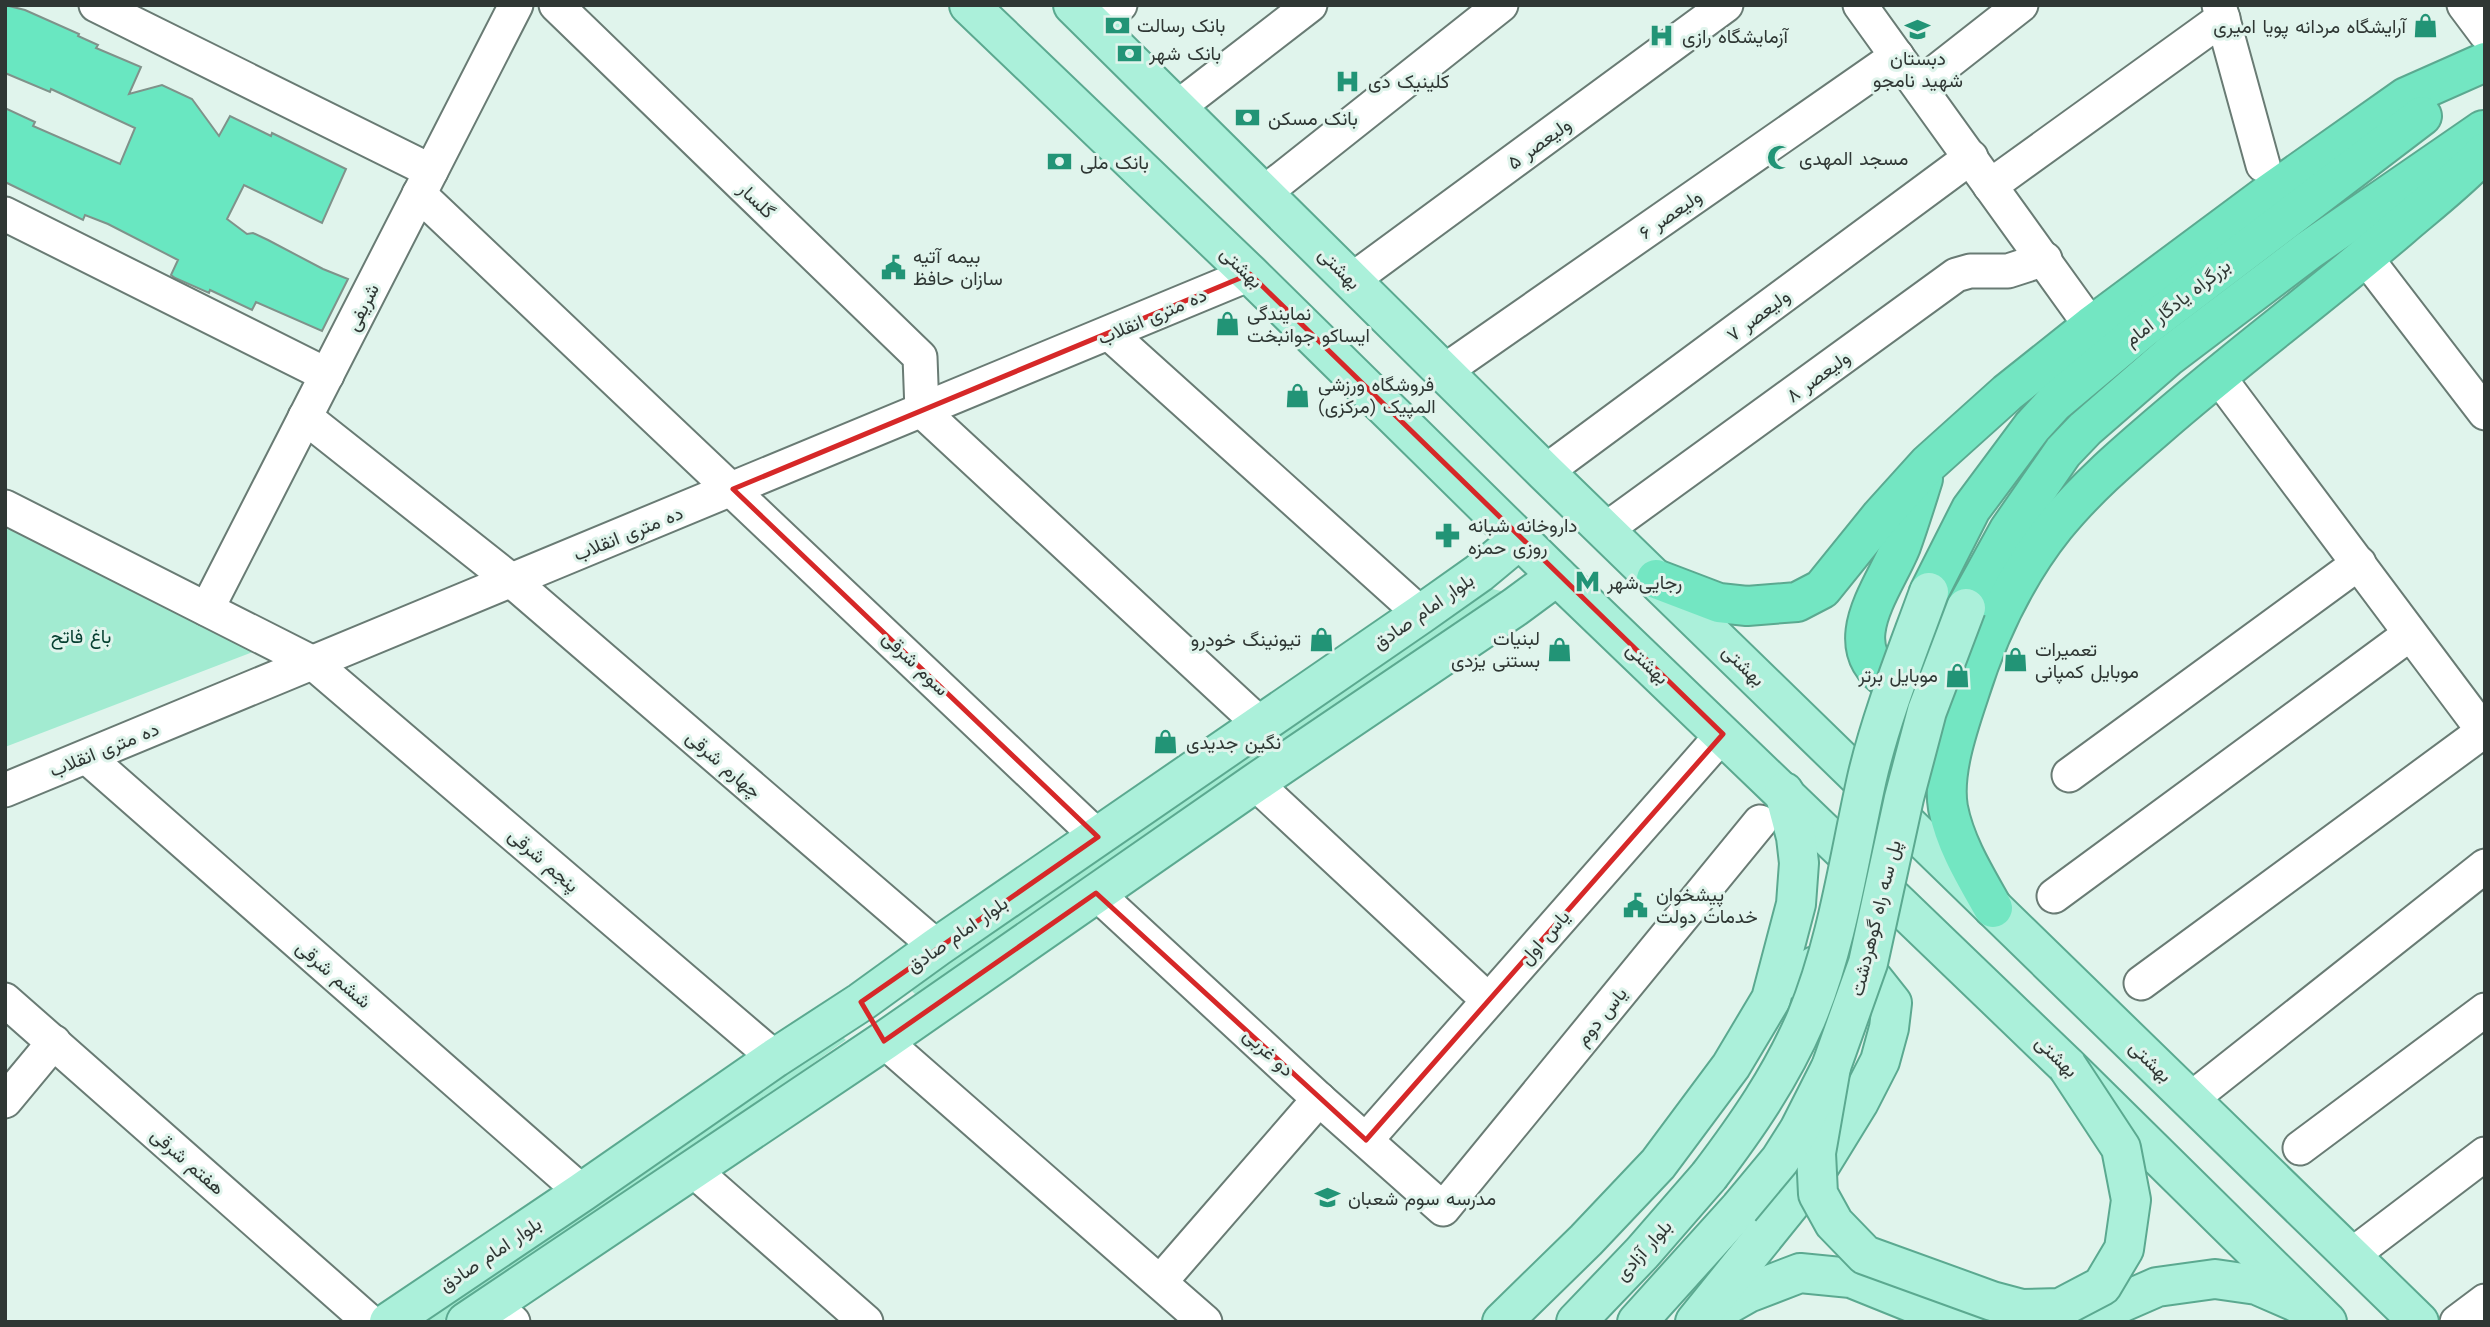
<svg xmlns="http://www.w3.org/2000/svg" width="2490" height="1327" font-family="'Work Sans',Vazirmatn,sans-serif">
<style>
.green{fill:#a2ebd1}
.building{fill:#69e7c1;stroke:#7f928a;stroke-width:2}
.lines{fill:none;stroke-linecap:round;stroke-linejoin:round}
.minor-casing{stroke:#697b74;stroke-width:37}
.major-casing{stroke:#5ba990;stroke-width:42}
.highway-casing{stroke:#5ba990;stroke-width:42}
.minor{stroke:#fff;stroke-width:33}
.major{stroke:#abf0da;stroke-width:38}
.highway{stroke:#73e6c2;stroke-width:38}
.major-bridge-casing{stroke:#5ba990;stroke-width:42;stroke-linecap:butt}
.major-bridge{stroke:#abf0da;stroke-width:38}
.marked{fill:none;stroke:#d62828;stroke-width:5;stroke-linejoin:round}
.labels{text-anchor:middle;stroke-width:6;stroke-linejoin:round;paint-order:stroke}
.poi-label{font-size:19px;fill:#2f3734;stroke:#e0f4ec;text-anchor:start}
.street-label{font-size:19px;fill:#2f3734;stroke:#e0f4ec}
.park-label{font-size:19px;fill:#064031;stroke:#e0f4ec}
</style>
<rect width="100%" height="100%" fill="#e0f4ec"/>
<g class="green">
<polygon points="5,512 263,648 5,747"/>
<polygon points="1484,587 1501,591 1501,599 919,998 912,991 914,986"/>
<polygon points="838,1033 846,1040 570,1236 441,1322 420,1322"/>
</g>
<polygon class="building" points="5,5 25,10 79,34 78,36 98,45 96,48 141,67 129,94 162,85 192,99 219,136 230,116 271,136 272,133 346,169 322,223 244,185 227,219 247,234 253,233 268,240 323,269 348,279 322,331 256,302 252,310 210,290 209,293 175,278 171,275 178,260 108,224 85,215 83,220 5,182 5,108 35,122 33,126 120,164 135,128 51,89 50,92 5,73"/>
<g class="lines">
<defs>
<g id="minor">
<polyline points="96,5 431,171"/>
<polyline points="556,5 920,357 922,411"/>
<polyline points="1860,5 2091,326"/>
<polyline points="2219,5 2263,165"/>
<polyline points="2464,5 2485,33"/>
<polyline points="1093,25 1120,5"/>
<polyline points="1919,85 2021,5"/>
<polyline points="1178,107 1310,5"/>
<polyline points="1990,186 2223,18"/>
<polyline points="1264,193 1501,5"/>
<polyline points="419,194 1098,837"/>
<polyline points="5,214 327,375"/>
<polyline points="2366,258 2485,413"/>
<polyline points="1352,280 1726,5"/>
<polyline points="1110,334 1421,614"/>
<polyline points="1443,372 1897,56"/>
<polyline points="2217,375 2485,733"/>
<polyline points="922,411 1261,725"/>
<polyline points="305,417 512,581 937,947"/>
<polyline points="1545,472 1971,157"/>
<polyline points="5,507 313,663 775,1058"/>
<polyline points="1605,530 1956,275 1970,271 2008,271 2045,259"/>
<polyline points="207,609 516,5"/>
<polyline points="87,757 582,1192"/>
<polyline points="2069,775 2359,563"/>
<polyline points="1255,783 1488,1000"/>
<polyline points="5,790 1250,274"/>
<polyline points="1096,893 1319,1099 1443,1209 1760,822"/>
<polyline points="2054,896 2410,634"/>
<polyline points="2141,983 2485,730"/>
<polyline points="5,1000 370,1322"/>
<polyline points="884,1041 1205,1322"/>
<polyline points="2191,1099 2485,866"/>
<polyline points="5,1101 54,1042"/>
<polyline points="1366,1140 1723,734"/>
<polyline points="2300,1148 2485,1010"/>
<polyline points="692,1169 866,1322"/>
<polyline points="2352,1255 2485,1154"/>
<polyline points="1160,1282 1319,1099"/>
<polyline points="491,1303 513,1322"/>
<polyline points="2457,1322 2485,1301"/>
</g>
<g id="major">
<polyline points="969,5 1250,274 1557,576 2067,1066 2327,1322"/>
<polyline points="1073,5 1545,472 2419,1322"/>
<polyline points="1711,1314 1748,1293 1800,1273 1851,1278 1918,1305 1979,1322"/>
<polyline points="389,1322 582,1192 775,1058 861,1002 937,947 1421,614 1479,573 1520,539"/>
<polyline points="466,1322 884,1041 1255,783 1515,607 1557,576"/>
<polyline points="1502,1322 1586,1240 1658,1164 1731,1066 1771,999 1796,904 1799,863 1796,837 1784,792"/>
<polyline points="1576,1322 1642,1253 1709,1176"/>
<polyline points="1637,1322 1740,1208"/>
<polyline points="1695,1322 1816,1172 1859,1102 1880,1061 1889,1028 1892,1003 1873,979 1850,967 1815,966 1796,979"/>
<polyline points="2077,1322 2157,1287 2215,1279 2257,1285 2298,1303"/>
</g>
<g id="highway">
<path d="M1923,479C1916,501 1909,524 1901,546C1883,590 1836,645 1891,682C1899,687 1916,695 1926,694"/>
<polyline points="1656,579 1719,603 1747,606 1797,602 1822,589 1881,516 1928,464 2007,393 2091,326 2267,195 2406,97 2485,62"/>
<polyline points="1929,592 1971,509 2032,427 2054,403 2141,330 2422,116"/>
<polyline points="1966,608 2009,530 2063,452 2085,429 2169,356 2309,250 2483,130"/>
<path d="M1993,908C1975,876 1955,844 1948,808C1942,773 1958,727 1969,694C1988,634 2015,576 2055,526C2085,489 2121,458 2157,427C2237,357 2322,295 2402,226C2430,202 2460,179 2485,152"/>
</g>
</defs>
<use href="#minor" class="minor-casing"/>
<use href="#major" class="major-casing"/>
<use href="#highway" class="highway-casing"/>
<use href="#minor" class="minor"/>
<use href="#major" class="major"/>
<use href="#highway" class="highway"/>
<defs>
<g id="major-bridge">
<polyline points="1831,1067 1816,1153 1818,1194 1834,1223 1865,1255 1992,1301 2022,1309 2060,1308 2102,1286 2124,1249 2131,1200 2121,1148 2067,1066"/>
<path d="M1709,1176C1747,1126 1781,1077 1806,1019C1838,942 1849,858 1867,778C1882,714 1907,653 1929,592"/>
<polyline points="1740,1208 1780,1160 1799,1130 1831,1067 1868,963 1904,798 1927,711 1966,608"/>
</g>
</defs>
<use href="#major-bridge" class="major-bridge-casing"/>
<use href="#major-bridge" class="major-bridge"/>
</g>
<path class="marked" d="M1250,274L1723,734L1366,1140L1096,893L884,1041L861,1002L1098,837L733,489Z"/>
<defs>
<symbol id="bank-bare" viewBox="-9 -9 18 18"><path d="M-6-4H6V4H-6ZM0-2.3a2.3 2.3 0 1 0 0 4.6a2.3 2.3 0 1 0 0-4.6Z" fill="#229476" stroke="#e0f4ec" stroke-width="2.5" paint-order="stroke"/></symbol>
<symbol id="shop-bare" viewBox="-9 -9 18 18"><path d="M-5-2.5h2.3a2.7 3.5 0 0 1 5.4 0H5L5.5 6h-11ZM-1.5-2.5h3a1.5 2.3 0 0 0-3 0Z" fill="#229476" stroke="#e0f4ec" stroke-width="2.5" paint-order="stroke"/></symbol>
<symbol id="school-bare" viewBox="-9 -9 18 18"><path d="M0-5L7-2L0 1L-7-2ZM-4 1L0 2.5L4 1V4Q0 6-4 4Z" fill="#229476" stroke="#e0f4ec" stroke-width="2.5" paint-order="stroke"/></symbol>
<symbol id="hospital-bare" viewBox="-9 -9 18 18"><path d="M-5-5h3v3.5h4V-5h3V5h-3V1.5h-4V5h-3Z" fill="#229476" stroke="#e0f4ec" stroke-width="2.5" paint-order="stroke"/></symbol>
<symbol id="mosque-bare" viewBox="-9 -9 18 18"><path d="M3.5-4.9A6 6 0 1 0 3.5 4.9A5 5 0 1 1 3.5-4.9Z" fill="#229476" stroke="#e0f4ec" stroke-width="2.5" paint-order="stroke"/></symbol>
<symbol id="civic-bare" viewBox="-9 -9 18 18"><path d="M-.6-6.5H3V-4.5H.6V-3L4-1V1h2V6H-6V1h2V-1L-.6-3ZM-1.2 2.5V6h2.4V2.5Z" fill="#229476" stroke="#e0f4ec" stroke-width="2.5" paint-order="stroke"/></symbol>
<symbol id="pharmacy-bare" viewBox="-9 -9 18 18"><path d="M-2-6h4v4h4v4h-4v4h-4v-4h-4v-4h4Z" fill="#229476" stroke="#e0f4ec" stroke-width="2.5" paint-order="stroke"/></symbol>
<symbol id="metro-bare" viewBox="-9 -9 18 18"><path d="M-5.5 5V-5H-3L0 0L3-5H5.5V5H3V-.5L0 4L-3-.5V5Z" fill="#229476" stroke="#e0f4ec" stroke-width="2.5" paint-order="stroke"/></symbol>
</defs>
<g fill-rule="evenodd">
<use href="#bank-bare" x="1100" y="8" width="35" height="35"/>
<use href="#shop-bare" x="2408" y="8" width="35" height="35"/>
<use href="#school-bare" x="1900" y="12" width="35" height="35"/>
<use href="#hospital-bare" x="1644" y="18" width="35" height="35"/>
<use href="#bank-bare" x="1112" y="36" width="35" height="35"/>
<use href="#hospital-bare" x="1330" y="64" width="35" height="35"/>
<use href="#bank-bare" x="1230" y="100" width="35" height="35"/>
<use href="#mosque-bare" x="1762" y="140" width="35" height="35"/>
<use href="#bank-bare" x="1042" y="144" width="35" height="35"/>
<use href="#civic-bare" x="876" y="250" width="35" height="35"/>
<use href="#shop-bare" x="1210" y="306" width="35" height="35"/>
<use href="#shop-bare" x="1280" y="378" width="35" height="35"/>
<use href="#pharmacy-bare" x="1430" y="518" width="35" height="35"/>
<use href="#metro-bare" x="1570" y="564" width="35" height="35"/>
<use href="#shop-bare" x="1304" y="622" width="35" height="35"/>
<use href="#shop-bare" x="1542" y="632" width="35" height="35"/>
<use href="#shop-bare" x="1998" y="642" width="35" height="35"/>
<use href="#shop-bare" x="1940" y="658" width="35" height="35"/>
<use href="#shop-bare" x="1148" y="724" width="35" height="35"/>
<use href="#civic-bare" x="1618" y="888" width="35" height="35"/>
<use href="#school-bare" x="1310" y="1180" width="35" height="35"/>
</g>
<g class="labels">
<g class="poi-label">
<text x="1137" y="32">بانک رسالت</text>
<text x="2406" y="33" text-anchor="end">آرایشگاه مردانه پویا امیری</text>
<text x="1682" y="43">آزمایشگاه رازی</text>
<text x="1149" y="60">بانک شهر</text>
<text x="1918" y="65" text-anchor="middle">دبستان<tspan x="1918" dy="22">شهید نامجو</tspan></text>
<text x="1368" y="88">کلینیک دی</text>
<text x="1268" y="125">بانک مسکن</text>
<text x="1799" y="165">مسجد المهدی</text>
<text x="1080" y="169">بانک ملی</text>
<text x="913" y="263">بیمه آتیه<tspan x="913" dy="22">سازان حافظ</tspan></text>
<text x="1247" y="320">نمایندگی<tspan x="1247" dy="22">ایساکو جوانبخت</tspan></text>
<text x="1318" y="391">فروشگاه ورزشی<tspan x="1318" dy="22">المپیک (مرکزی)</tspan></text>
<text x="1468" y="532">داروخانه شبانه<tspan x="1468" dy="22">روزی حمزه</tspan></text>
<text x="1607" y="589">رجایی‌شهر</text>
<text x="1540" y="645" text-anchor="end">لبنیات<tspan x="1540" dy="22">بستنی یزدی</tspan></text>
<text x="1301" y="646" text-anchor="end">تیونینگ خودرو</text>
<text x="2035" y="656">تعمیرات<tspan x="2035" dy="22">موبایل کمپانی</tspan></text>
<text x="1938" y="682" text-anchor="end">موبایل برتر</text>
<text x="1186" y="749">نگین جدیدی</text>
<text x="1656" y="901">پیشخوان<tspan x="1656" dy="22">خدمات دولت</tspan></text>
<text x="1348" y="1205">مدرسه سوم شعبان</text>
</g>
<g class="street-label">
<text transform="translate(1539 143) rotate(-36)" y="7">ولیعصر ۵</text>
<text transform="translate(757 200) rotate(44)" y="7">گلسار</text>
<text transform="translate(1670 214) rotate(-35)" y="7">ولیعصر ۶</text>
<text transform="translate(1242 267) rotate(44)" y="7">بهشتى</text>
<text transform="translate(1340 268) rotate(45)" y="7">بهشتی</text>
<text transform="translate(2177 302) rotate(-38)" y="7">بزرگراه یادگار امام</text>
<text transform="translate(362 307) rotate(-63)" y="7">شریفی</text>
<text transform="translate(1758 315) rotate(-37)" y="7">ولیعصر ۷</text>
<text transform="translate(1152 316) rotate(-23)" y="7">ده متری انقلاب</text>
<text transform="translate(1818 376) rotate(-36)" y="7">ولیعصر ۸</text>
<text transform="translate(628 533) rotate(-22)" y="7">ده متری انقلاب</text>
<text transform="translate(1423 611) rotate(-35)" y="7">بلوار امام صادق</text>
<text transform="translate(916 663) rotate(44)" y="7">سوم شرقی</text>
<text transform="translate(1648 663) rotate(44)" y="7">بهشتى</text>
<text transform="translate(1744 665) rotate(44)" y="7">بهشتی</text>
<text transform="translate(104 749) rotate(-22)" y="7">ده متری انقلاب</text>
<text transform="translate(724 764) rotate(41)" y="7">چهارم شرقی</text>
<text transform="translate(544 860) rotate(41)" y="7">پنجم شرقی</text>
<text transform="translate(1875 918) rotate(-76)" y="7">پل سه راه گوهردشت</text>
<text transform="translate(957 934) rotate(-35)" y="7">بلوار امام صادق</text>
<text transform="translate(1544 937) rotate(-49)" y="7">یاس اول</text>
<text transform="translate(334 974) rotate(41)" y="7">ششم شرقی</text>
<text transform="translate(1601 1016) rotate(-51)" y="7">یاس دوم</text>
<text transform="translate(1269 1052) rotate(43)" y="7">دو غربی</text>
<text transform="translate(2057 1056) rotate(44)" y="7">بهشتى</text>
<text transform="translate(2151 1061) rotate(44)" y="7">بهشتی</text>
<text transform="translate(188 1161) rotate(41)" y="7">هفتم شرقی</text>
<text transform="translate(1643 1250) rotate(-48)" y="7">بلوار آزادی</text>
<text transform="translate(490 1254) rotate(-34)" y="7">بلوار امام صادق</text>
</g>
<g class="park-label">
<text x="81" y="643">باغ فاتح</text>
</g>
</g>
<rect width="2490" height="1327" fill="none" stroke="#2f3734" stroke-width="14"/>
</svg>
